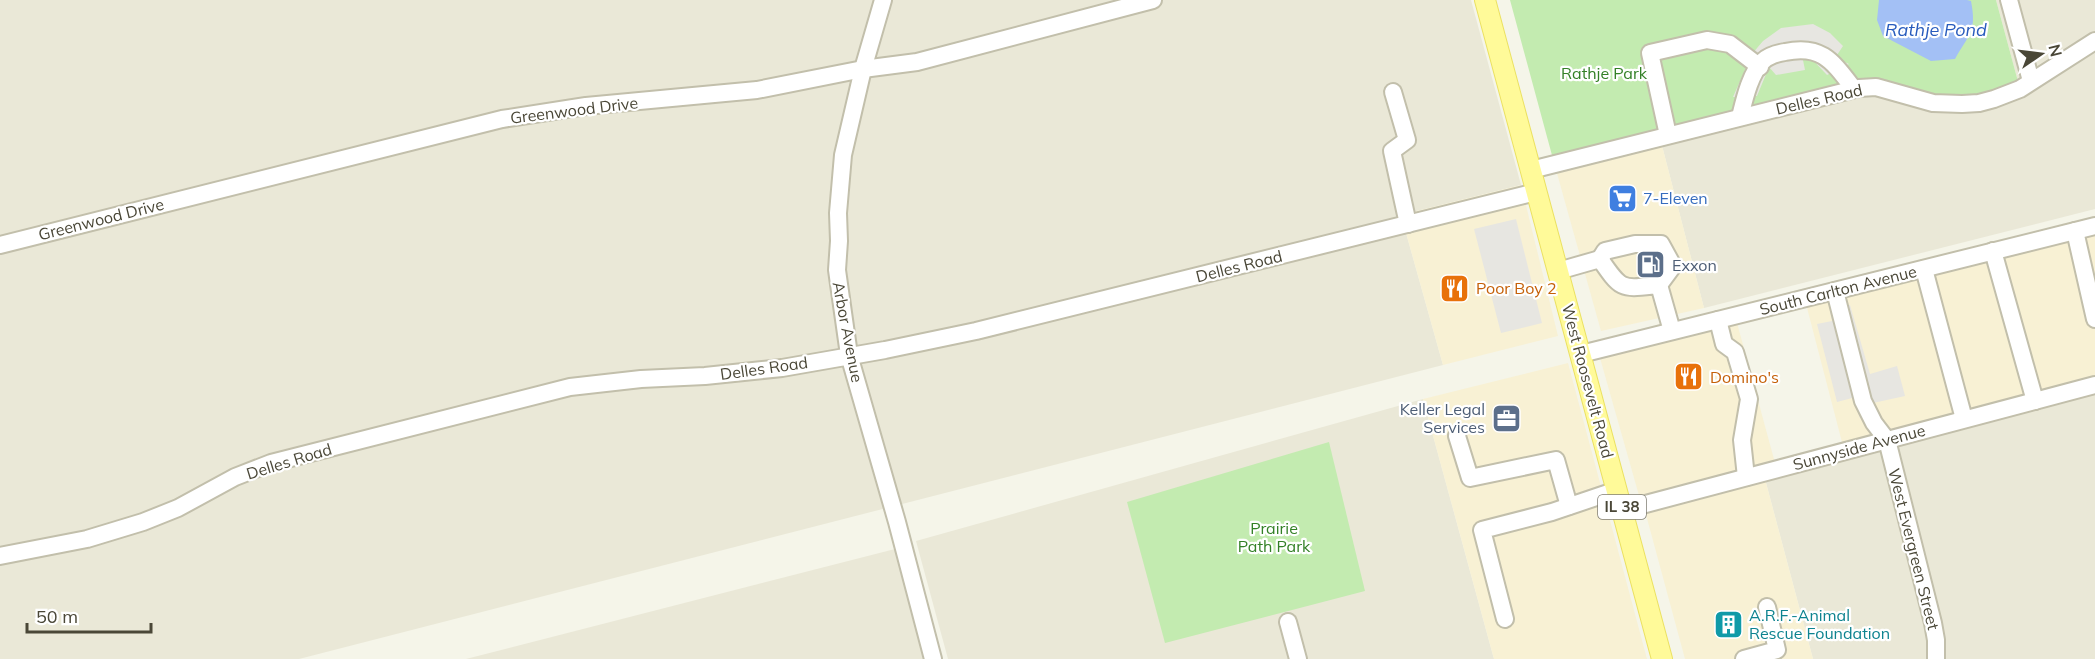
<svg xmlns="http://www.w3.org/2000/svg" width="2095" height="659" font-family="Mulish,sans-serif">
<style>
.residential{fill:#eae8d7}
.commercial{fill:#f8f1d4}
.green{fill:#c3ebb0}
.parking{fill:#e7e6e1}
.water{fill:#a3c0f5}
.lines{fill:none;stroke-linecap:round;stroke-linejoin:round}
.minor-casing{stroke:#c2bfab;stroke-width:20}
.major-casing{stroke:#ebe162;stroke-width:22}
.minor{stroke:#fff;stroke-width:16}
.major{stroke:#fffa99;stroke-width:20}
.labels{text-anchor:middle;stroke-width:4.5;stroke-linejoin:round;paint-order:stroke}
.shield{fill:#fff;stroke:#807e73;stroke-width:1.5}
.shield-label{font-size:15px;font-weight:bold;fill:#4a4737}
.park-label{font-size:16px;fill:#338026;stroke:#fff}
.street-label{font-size:16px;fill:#4a4737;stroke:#fff}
.shop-label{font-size:16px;fill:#366cbe;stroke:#fff;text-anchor:start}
.service-label{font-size:16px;fill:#4e5e75;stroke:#fff;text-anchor:start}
.food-label{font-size:16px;fill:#c56008;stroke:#fff;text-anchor:start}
.culture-label{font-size:16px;fill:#0d838f;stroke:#fff;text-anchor:start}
.water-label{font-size:18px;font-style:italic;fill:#295cbd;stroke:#fff}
</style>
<rect width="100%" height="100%" fill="#f5f5e9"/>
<g class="residential">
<polygon points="0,0 1471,0 1521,185 1401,215 1443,365 299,659 0,659"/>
<polygon points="1996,0 2095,0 2095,209 1704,308 1659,134 1872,80 2020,89"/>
<polygon points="2095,392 2095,659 1813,659 1765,479"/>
<polygon points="1423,399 1494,659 948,659 916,541"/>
<polygon points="895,549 926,659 466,659"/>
</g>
<g class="commercial">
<polygon points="1659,134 1704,308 1601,331 1553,159"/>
<polygon points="1521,185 1558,336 1443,365 1401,215"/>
<polygon points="2095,230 2095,379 1843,446 1806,304"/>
<polygon points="1736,319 1775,463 1640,499 1600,358"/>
<polygon points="1568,363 1647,659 1494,659 1423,399"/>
<polygon points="1765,479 1813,659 1685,659 1645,511"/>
</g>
<g class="green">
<polygon points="1510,0 1996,0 2020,89 1967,97 1920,93 1872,80 1553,159"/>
<polygon points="1329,442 1365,591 1165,643 1127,502"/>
</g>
<g class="parking">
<polygon points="1813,24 1830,33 1843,46 1835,58 1849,64 1827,75 1809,56 1803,60 1805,70 1776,75 1769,67 1757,96 1733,97 1752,54 1763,41 1781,28"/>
<polygon points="1516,219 1542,323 1501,333 1474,229"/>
<polygon points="1850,305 1870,374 1897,366 1905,396 1873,403 1878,415 1860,418 1852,398 1837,402 1817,324 1832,321 1830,311"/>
</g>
<path class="water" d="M1879,0H1967L1971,1C1977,32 1969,34 1955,59L1931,61L1883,36L1877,20Z"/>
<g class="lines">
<defs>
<g id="minor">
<polyline points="883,0 863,69 843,155 838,213 839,241 837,270 849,355 897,522 933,659"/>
<polyline points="2009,0 2031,81"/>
<polyline points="1393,92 1407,140 1392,151 1408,224"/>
<path d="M1740,117C1744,101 1750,73 1763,61C1768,56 1779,53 1785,52C1822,44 1833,62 1854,89"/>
<polyline points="1668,135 1650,53 1707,40 1730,44 1760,67"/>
<polyline points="1531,170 1859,88 1876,87 1933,103 1962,104 1979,103 1994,99 2020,89 2095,41"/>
<polyline points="2075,231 2095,319"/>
<polyline points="0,245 502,119 586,106 757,90 863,69 917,62 1153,0"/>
<polyline points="1993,251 2035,401"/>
<polyline points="1600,259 1605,251 1635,244 1661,244 1673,266 1659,285"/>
<polyline points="1924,269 1964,419"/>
<path d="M1558,271L1600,259C1622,291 1621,289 1659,285L1672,331"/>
<polyline points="1835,291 1863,401 1874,423 1887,440 1933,623 1936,640 1936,659"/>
<polyline points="1718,320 1724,344 1735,352 1749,399 1742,440 1746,477"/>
<polyline points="1581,354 2095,226"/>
<polyline points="1457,436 1470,478 1556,460 1569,506"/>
<polyline points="1623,510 2095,385"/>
<polyline points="0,556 87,539 143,522 178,508 235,477 271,463 570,387 641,379 705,376 782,368 885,350 976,331 1536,192"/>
<polyline points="1505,619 1482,530 1552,512 1617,490"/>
<polyline points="1288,622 1298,659"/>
<polyline points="1744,659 1777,650 1767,607"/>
</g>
<polyline id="major" points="1485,0 1662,659"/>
</defs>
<use href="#minor" class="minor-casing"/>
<use href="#major" class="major-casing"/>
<use href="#minor" class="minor"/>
<use href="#major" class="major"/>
</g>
<defs>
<symbol id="supermarket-square" viewBox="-11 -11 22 22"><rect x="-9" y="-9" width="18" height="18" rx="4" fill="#3f7fe0" stroke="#fff"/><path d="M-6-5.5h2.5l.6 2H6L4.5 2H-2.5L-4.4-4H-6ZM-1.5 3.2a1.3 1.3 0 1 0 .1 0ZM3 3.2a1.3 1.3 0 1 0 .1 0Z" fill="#fff"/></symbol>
<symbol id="fuel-square" viewBox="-11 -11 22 22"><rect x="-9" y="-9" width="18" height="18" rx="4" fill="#5c6f8a" stroke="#fff"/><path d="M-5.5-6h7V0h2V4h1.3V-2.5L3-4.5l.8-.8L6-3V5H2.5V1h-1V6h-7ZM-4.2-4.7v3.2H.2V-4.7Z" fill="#fff"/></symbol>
<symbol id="restaurant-square" viewBox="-11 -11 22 22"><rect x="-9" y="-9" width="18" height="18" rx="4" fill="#e8710a" stroke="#fff"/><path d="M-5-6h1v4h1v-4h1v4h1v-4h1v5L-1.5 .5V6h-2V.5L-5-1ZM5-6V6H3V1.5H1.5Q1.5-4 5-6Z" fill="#fff"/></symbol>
<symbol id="office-square" viewBox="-11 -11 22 22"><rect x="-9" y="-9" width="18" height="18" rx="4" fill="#5c6f8a" stroke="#fff"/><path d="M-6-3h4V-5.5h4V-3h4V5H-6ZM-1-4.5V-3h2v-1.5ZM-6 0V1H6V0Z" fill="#fff"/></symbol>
<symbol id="building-square" viewBox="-11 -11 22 22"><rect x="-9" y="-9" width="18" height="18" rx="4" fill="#0f9aa8" stroke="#fff"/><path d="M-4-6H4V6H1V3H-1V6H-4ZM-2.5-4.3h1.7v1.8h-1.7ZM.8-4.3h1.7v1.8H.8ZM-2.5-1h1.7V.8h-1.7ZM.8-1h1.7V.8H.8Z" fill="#fff"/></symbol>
</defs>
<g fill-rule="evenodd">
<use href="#supermarket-square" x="1606" y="182" width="33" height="33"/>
<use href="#fuel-square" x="1634" y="248" width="33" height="33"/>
<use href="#restaurant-square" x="1438" y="272" width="33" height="33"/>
<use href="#restaurant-square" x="1672" y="360" width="33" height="33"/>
<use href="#office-square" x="1490" y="402" width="33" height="33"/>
<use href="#building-square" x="1712" y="608" width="33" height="33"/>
</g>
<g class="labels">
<rect class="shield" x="1598" y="495" width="48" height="24" rx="4.5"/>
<g class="shield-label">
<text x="1622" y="512">IL 38</text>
</g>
<g class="park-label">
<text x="1604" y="79">Rathje Park</text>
<text x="1274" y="534">Prairie<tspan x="1274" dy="18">Path Park</tspan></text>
</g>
<g class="street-label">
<text transform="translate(1819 99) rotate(-13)" y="6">Delles Road</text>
<text transform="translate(574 110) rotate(-7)" y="6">Greenwood Drive</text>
<text transform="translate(101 219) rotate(-14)" y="6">Greenwood Drive</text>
<text transform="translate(1239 266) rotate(-14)" y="6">Delles Road</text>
<text transform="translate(1838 290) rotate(-14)" y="6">South Carlton Avenue</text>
<text transform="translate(848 332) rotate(79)" y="6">Arbor Avenue</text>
<text transform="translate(764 368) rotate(-8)" y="6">Delles Road</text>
<text transform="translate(1588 381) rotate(75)" y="6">West Roosevelt Road</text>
<text transform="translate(1859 447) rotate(-15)" y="6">Sunnyside Avenue</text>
<text transform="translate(289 461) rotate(-17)" y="6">Delles Road</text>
<text transform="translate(1914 549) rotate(76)" y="6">West Evergreen Street</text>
</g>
<g class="shop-label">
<text x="1643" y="204">7-Eleven</text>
</g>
<g class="service-label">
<text x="1672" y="271">Exxon</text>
<text x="1485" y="415" text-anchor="end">Keller Legal<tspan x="1485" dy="18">Services</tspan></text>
</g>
<g class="food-label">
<text x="1476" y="294">Poor Boy 2</text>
<text x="1710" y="383">Domino's</text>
</g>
<g class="culture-label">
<text x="1749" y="621">A.R.F.-Animal<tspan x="1749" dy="18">Rescue Foundation</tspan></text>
</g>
<g class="water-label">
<text x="1936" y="36">Rathje Pond</text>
</g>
</g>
<g transform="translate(2041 54) rotate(76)" stroke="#ffffff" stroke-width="4.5" paint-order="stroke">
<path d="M0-4.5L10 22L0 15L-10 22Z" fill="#4a4737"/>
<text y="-9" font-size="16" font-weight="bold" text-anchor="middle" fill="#4a4737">N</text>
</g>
<path d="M27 623v9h124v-9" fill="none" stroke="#4a4737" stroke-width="3"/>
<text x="36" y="623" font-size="18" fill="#4a4737" stroke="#ffffff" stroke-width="4.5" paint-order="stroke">50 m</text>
</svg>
